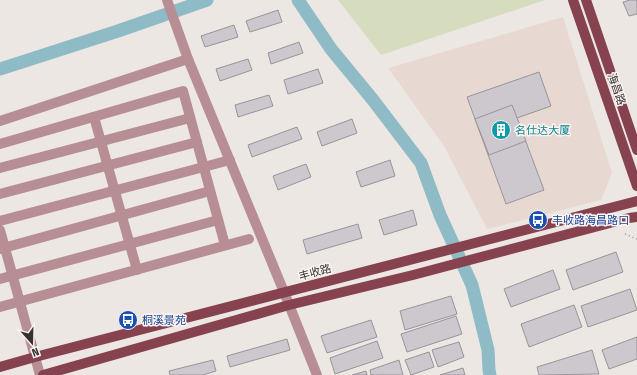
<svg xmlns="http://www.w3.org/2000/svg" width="637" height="375" font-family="'Fira Sans Condensed','Noto Sans SC',sans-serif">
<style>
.built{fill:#e7d9d1}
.green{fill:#d6ddbf}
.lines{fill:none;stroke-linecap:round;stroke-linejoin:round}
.river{stroke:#8ebbc5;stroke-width:13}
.building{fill:#cdc8cd;stroke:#989499}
.path{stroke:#989491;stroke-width:1.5;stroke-dasharray:1 3;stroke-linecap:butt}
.minor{stroke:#b68e93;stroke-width:10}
.major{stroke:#86424f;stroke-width:10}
.labels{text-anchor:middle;stroke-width:3;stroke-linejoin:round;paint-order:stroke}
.street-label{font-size:11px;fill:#353231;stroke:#fbf4f0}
.culture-label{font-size:11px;fill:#0d838f;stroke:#fbf4f0;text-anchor:start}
.transit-label{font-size:11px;fill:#164399;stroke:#fbf4f0;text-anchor:start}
</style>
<rect width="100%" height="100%" fill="#ede7e3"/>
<polygon class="built" points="563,17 612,173 601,200 487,229 444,146 388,68"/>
<polygon class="green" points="338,0 545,0 381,55"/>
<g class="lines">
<g class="river">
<polyline points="298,0 331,49 373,100 421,163 440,215 472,285 488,350 489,370 490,375"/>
<polyline points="0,69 118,31 207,0"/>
</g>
</g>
<g class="building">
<polygon points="630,0 637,0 637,14 629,16 623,2"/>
<polygon points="278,10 282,22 250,32 246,21"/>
<polygon points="234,25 238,37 205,47 201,36"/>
<polygon points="299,42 303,53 271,64 268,53"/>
<polygon points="248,59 252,70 220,81 216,69"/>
<polygon points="318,69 323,83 288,94 284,80"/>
<polygon points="539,72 551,106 517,118 544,190 506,204 467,97"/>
<polygon points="269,95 273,106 238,117 235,105"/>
<polygon points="512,105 526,141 489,155 475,119"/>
<polygon points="352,119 357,133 322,146 317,132"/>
<polygon points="297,127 302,139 252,157 248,145"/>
<polygon points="390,160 395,176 361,187 356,172"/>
<polygon points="306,164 311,177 278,190 273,176"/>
<polygon points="413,210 417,225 384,235 379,220"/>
<polygon points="358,224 362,238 307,254 303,240"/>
<polygon points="616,252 623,272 573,290 566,270"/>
<polygon points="553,270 560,289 511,307 504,289"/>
<polygon points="630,289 637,310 588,327 581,306"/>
<polygon points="451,296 457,314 405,330 400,311"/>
<polygon points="574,305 582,327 529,347 521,324"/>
<polygon points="456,316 462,334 407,352 401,334"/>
<polygon points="371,320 377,337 327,353 321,336"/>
<polygon points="637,337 637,359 609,369 602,350"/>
<polygon points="287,339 290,350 230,367 227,356"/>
<polygon points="377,341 383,358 335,374 330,358"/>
<polygon points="459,342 464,357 438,367 432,350"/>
<polygon points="592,350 599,374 539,375 537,367"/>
<polygon points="429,352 434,367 411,375 405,360"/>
<polygon points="213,360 216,371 203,375 170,375 169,371"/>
<polygon points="399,360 403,375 371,375 370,370"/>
<polygon points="463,368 465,375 440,375"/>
<polygon points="366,371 367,375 352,375"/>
</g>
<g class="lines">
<polyline class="path" points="625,234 637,239"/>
<g class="minor">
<polyline points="167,0 188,59 284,292 317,375"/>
<polyline points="94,117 137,270"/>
<polyline points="0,121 188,59"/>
<polyline points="0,144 183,91 225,245"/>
<polyline points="0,168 190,118"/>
<polyline points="0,194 197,142"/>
<polyline points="0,221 230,160"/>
<polyline points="0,230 40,375"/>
<polyline points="0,249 210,191"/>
<polyline points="0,279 218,220"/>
<polyline points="0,307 249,239"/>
</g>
<g class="major">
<polyline points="573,0 637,186"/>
<polyline points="586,0 637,150"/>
<polyline points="0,367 35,357 637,201"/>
<polyline points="43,375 289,305 413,275 629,218 637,217"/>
</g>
</g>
<defs>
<symbol id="building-disc" viewBox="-11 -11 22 22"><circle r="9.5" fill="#0f9aa8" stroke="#fbf4f0"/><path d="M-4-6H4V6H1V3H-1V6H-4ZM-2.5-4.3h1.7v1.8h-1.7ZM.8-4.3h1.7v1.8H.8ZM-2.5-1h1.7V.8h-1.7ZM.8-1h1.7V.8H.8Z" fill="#fff"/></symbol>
<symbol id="bus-disc" viewBox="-11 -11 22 22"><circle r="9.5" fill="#1a4fb4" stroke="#fbf4f0"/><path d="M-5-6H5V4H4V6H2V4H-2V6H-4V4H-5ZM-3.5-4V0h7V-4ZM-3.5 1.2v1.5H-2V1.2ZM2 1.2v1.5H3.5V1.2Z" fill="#fff"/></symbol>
</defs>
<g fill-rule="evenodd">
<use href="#building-disc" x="490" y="119" width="22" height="22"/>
<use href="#bus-disc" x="527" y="209" width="22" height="22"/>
<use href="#bus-disc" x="117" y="309" width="22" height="22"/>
</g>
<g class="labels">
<g class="street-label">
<text transform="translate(617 89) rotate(71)" y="4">海昌路</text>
<text transform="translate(315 272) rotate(-15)" y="4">丰收路</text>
</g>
<g class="culture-label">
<text x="515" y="134">名仕达大厦</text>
</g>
<g class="transit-label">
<text x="552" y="224">丰收路海昌路口</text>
<text x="142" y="324">桐溪景苑</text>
</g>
</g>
<g transform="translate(32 343) rotate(160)" stroke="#fbf4f0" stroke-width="3" paint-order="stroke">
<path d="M0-3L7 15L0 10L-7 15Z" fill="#353231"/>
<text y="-6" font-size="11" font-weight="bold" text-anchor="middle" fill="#353231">N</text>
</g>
</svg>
